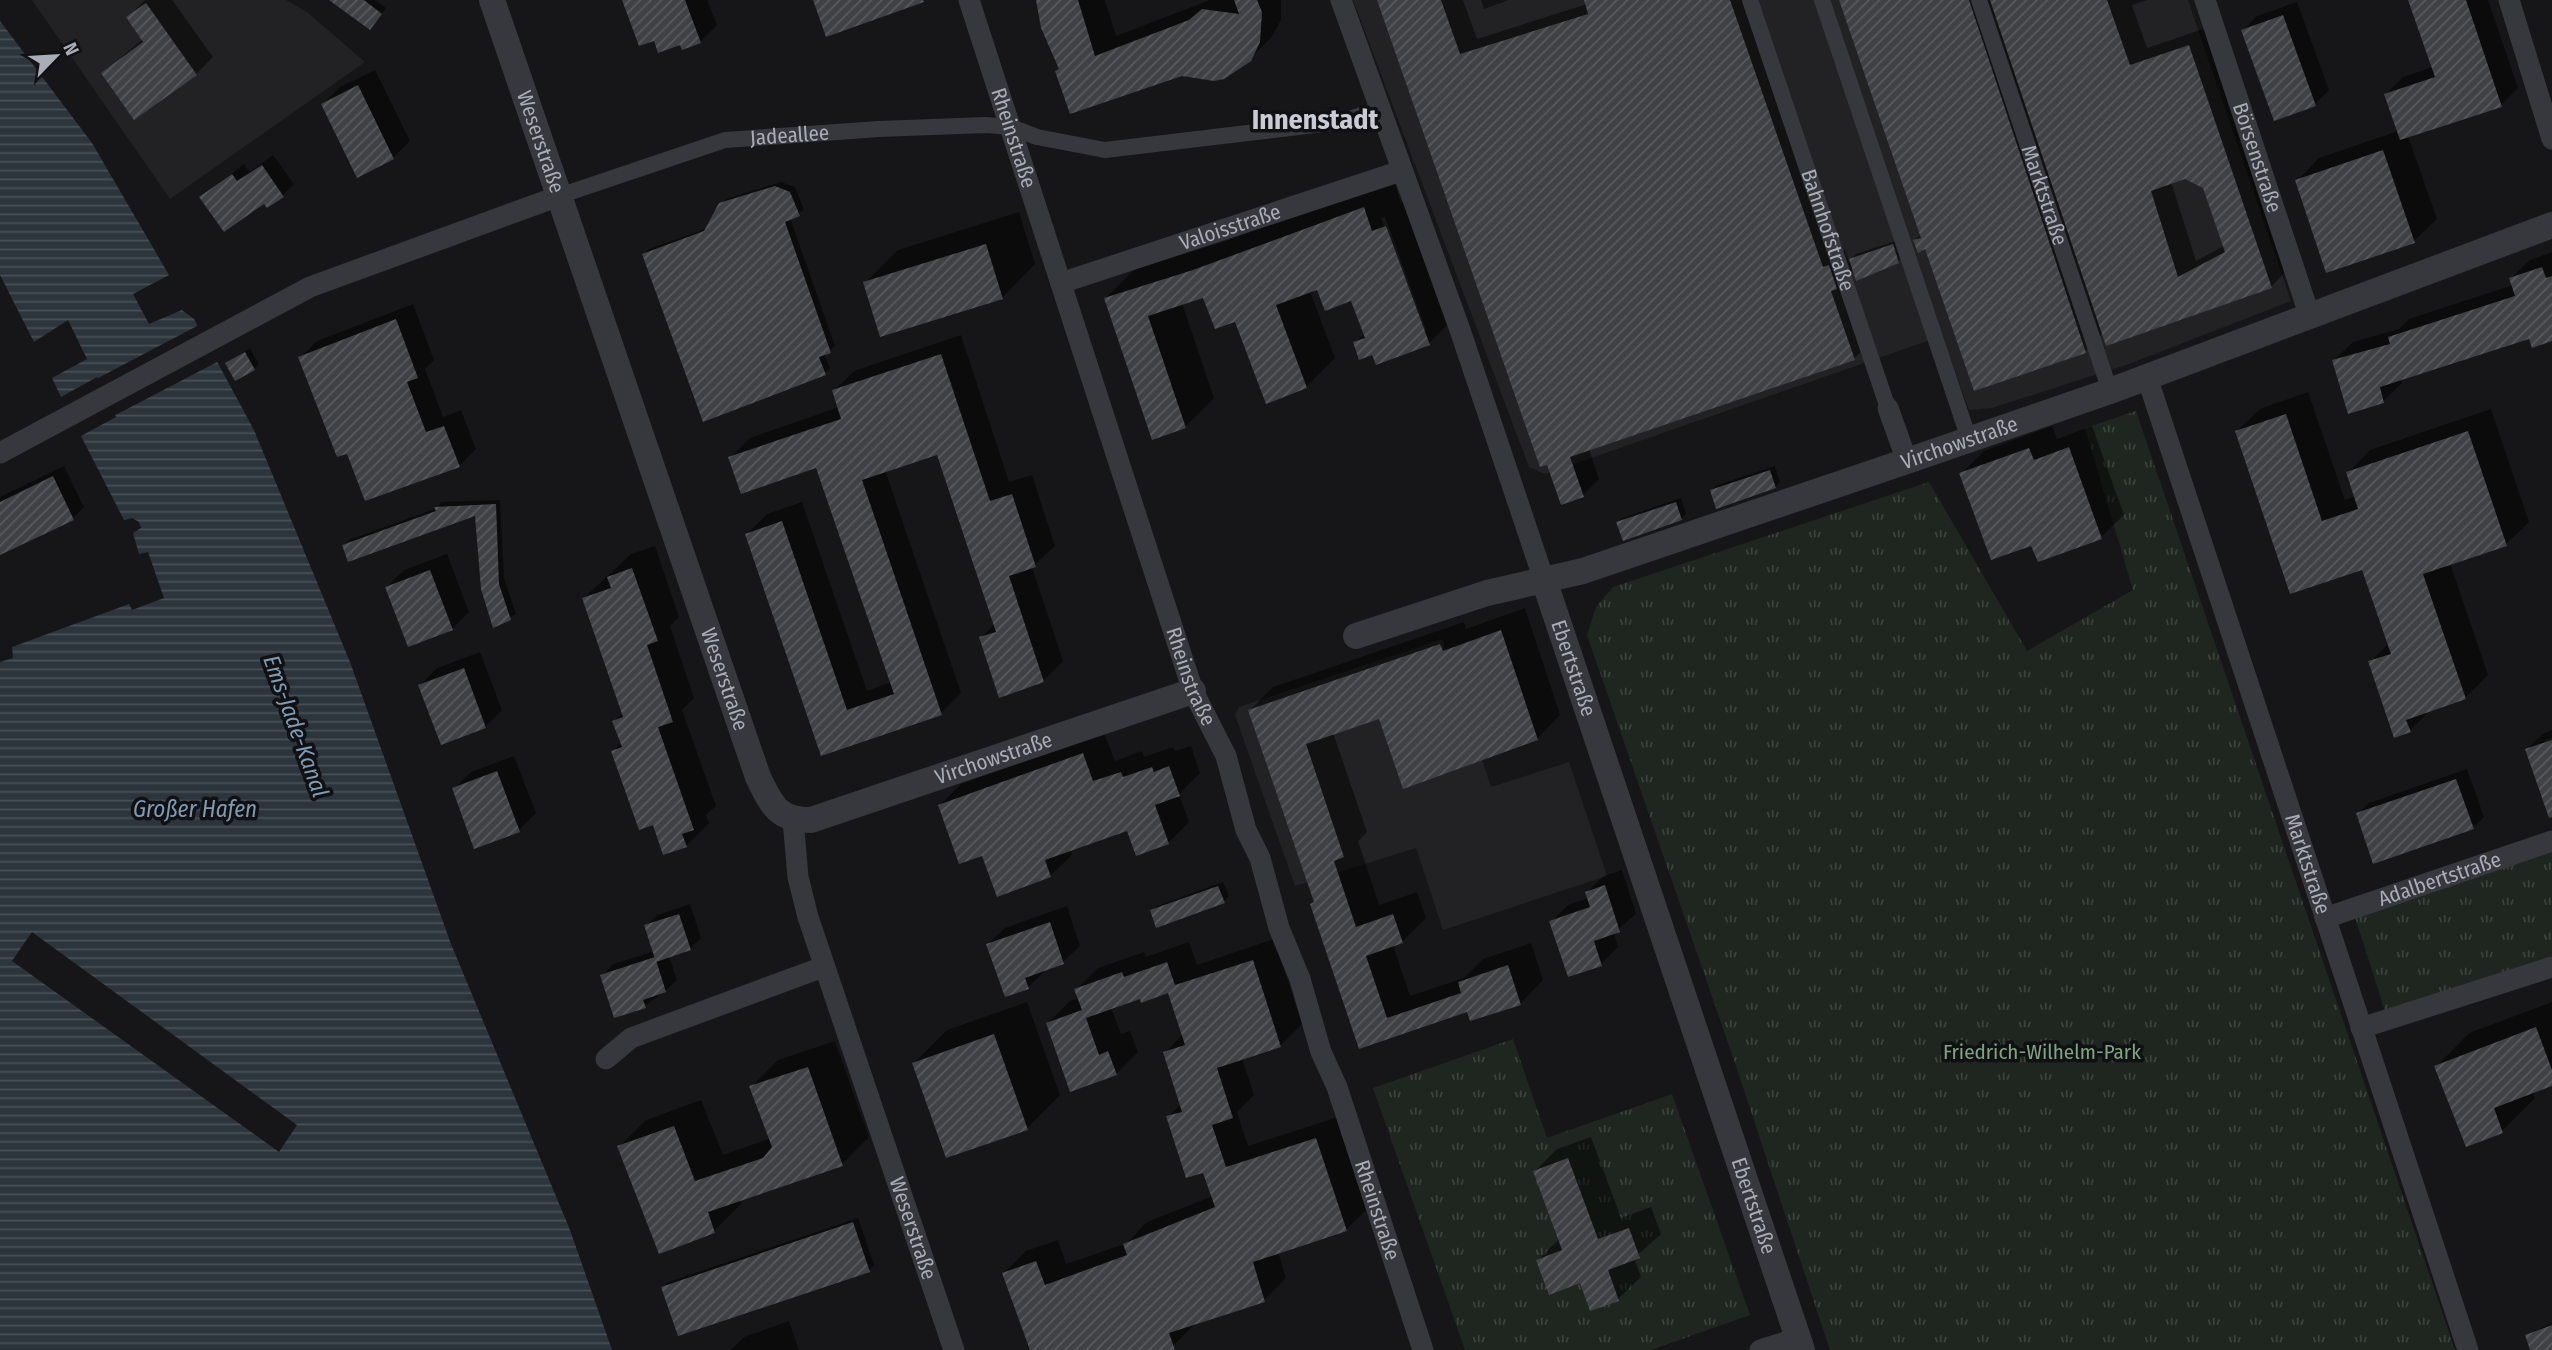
<svg xmlns="http://www.w3.org/2000/svg" width="2552" height="1350" font-family="'Fira Sans Condensed',sans-serif">
<style>
.built{fill:#222225}
.park{fill:url(#park-tufts)}
.water{fill:url(#water-rules);fill-rule:evenodd}
.pier{fill:#161618}
.shadow{fill:#0007;fill-rule:evenodd}
.building{fill:url(#building-hatch);fill-rule:evenodd}
.lines{fill:none;stroke-linecap:round;stroke-linejoin:round}
.pedestrian{stroke:#37383d;stroke-width:16}
.minor{stroke:#37383d;stroke-width:21}
.tertiary{stroke:#37383d;stroke-width:26}
.labels{text-anchor:middle;stroke-width:7;stroke-linejoin:round;paint-order:stroke}
.street-label{font-size:21px;fill:#a8adb8;stroke:#111113}
.park-label{font-size:21px;fill:#7fa381;stroke:#111113}
.water-label{font-size:23px;font-style:italic;fill:#7f9bb3;stroke:#111113}
.district-label{font-size:28px;font-weight:bold;fill:#c9ccd4;stroke:#111113}
</style>
<defs>
<pattern id="park-tufts" width="24" height="20" patternUnits="userSpaceOnUse" patternTransform="scale(1.75)"><rect width="24" height="20" fill="#1e261f"/><path d="M3 7l-1-3M5 7V3M7 7l1-3M15 17l-1-3M17 17v-4M19 17l1-3" fill="none" stroke="#3c433d"/></pattern>
<pattern id="water-rules" width="6" height="5" patternUnits="userSpaceOnUse" patternTransform="scale(1.75)"><rect width="6" height="5" fill="#2c353c"/><path d="M0 2.5h6" fill="none" stroke="#485056"/></pattern>
<pattern id="building-hatch" width="6" height="6" patternUnits="userSpaceOnUse" patternTransform="scale(1.75)"><rect width="6" height="6" fill="#404145"/><path d="M-1 1l2-2M0 6l6-6M5 7l2-2" fill="none" stroke="#595a5e"/></pattern>
</defs>
<rect width="100%" height="100%" fill="#161618"/>
<g class="built">
<polygon points="32,0 286,0 307,12 365,62 170,199"/>
<polygon points="1353,0 2188,0 2291,301 2129,364 1992,408 1969,410 1942,336 1545,474 1529,467"/>
<polygon points="1442,639 1491,787 1569,762 1607,876 1443,930 1416,848 1295,886 1235,715 1239,707"/>
</g>
<g class="park">
<polygon points="2136,411 2455,1350 1830,1350 1735,1063 1587,635 1596,607 1613,587 1929,482 2027,651 2133,590 2085,428"/>
<polygon points="2552,851 2552,957 2385,1011 2355,917"/>
<polygon points="1513,1039 1547,1138 1672,1094 1750,1315 1651,1350 1465,1350 1373,1088"/>
</g>
<path class="water" d="M0,21L92,143L169,275L133,294L149,324L182,310L194,319L254,430L350,662L451,944L570,1230L612,1350H0V662L13,658L12,647L129,604L132,610L164,598L148,552L139,554L133,533L141,528L139,522L132,518L124,520L81,436L116,417L97,377L61,397L52,378L87,359L68,320L34,342L0,275ZM32,932L297,1125L279,1152L12,961Z"/>
<polygon class="pier" points="201,324 221,360 79,434 112,416 95,382 63,400 60,398"/>
<g class="shadow">
<polygon points="145,0 172,0 213,57 196,74 103,73 143,39 128,17"/>
<polygon points="332,0 375,0 386,8 375,23"/>
<polygon points="624,0 707,0 717,25 700,42 655,38"/>
<polygon points="1038,0 1105,0 1116,36 1210,0 1281,0 1281,20 1271,38 1249,59 1182,74 1060,68"/>
<polygon points="1380,0 1463,0 1477,39 1587,4 1585,0 1752,0 1839,252 1845,250 1849,261 1856,254 1898,240 1903,257 1898,262 1854,269 1848,275 1870,342 1854,359 1589,449 1599,479 1583,495"/>
<polygon points="1481,0 1509,0 1484,9"/>
<path d="M1841,0H2147L2132,5L2147,48L2206,28L2289,268L2272,286L2107,344L2103,333L2085,351L1915,240L1922,233ZM2185,177L2205,186L2224,246L2196,261L2171,182Z"/>
<polygon points="2409,0 2488,0 2518,88 2501,105 2408,136 2437,219 2414,241 2297,181 2319,158 2398,131 2386,94 2403,77 2433,67"/>
<polygon points="2297,2 2329,90 2315,104 2243,31 2257,16"/>
<polygon points="375,70 410,141 393,158 358,175 323,104 340,87"/>
<polygon points="273,155 294,184 283,195 264,202 201,197 244,164 249,172"/>
<path d="M1393,179L1401,203L1415,198L1458,314L1429,343L1373,353L1355,343L1365,333L1352,299L1318,288L1310,291L1335,358L1306,387L1236,319L1204,296L1182,303L1214,398L1185,427L1106,298L1135,269L1223,242ZM1385,217L1426,330H1423L1381,218Z"/>
<polygon points="781,182 795,187 804,210 790,218 835,346 824,354 830,368 825,373 644,254 649,249 708,228 726,199"/>
<polygon points="1019,212 1035,264 1003,297 881,335 865,283 898,250"/>
<polygon points="2552,252 2552,339 2530,336 2401,378 2402,383 2383,401 2334,360 2353,342 2399,329 2409,319 2513,285 2511,278 2530,260"/>
<polygon points="413,304 434,360 425,369 443,417 461,410 476,449 459,466 348,451 300,358 317,341"/>
<polygon points="961,335 1009,482 1032,475 1055,546 1032,567 1063,661 1043,681 981,638 995,623 938,453 885,470 961,693 941,713 822,754 747,534 767,514 802,502 867,691 891,682 817,466 730,458 750,438 839,407 834,391 854,371"/>
<polygon points="250,348 259,364 254,369 227,363"/>
<polygon points="2308,392 2345,500 2356,496 2348,473 2370,450 2491,409 2529,522 2506,544 2450,563 2488,675 2465,698 2431,709 2410,731 2370,662 2389,643 2364,568 2237,431 2260,409"/>
<polygon points="2052,426 2057,439 2092,426 2124,515 2101,537 2039,560 2032,543 1961,474 1984,451"/>
<polygon points="64,466 84,507 73,518 0,553 0,497"/>
<polygon points="1775,466 1780,482 1775,487 1712,490 1717,485"/>
<polygon points="1681,498 1686,514 1681,519 1618,523 1623,518"/>
<polygon points="500,500 504,578 516,614 494,625 476,514 344,545 349,540 437,508 441,502"/>
<polygon points="655,546 679,617 670,626 694,698 682,710 716,806 706,815 709,823 686,846 654,823 613,751 622,742 614,721 623,713 584,598 631,554"/>
<polygon points="447,554 469,612 452,629 387,587 404,570"/>
<polygon points="1525,608 1560,715 1537,739 1380,717 1333,733 1367,832 1358,841 1379,905 1417,892 1426,918 1402,942 1393,945 1410,996 1464,978 1483,959 1531,943 1543,980 1520,1004 1468,1010 1360,1047 1312,904 1315,901 1250,710 1273,687 1464,622 1466,629"/>
<polygon points="480,652 502,710 485,727 420,685 437,668"/>
<polygon points="2552,730 2552,738 2545,740 2545,744 2552,742 2552,794 2527,749 2544,733"/>
<polygon points="1104,733 1115,761 1142,751 1144,757 1173,747 1175,751 1191,746 1200,773 1179,794 1189,822 1168,843 1128,829 1070,850 1072,855 1050,876 983,853 940,805 961,784"/>
<polygon points="514,756 536,813 519,830 454,789 471,772"/>
<polygon points="2467,769 2484,817 2473,828 2358,814 2369,803"/>
<polygon points="1622,870 1636,914 1614,933 1618,947 1601,964 1569,975 1551,922 1568,905 1589,898 1587,892 1604,876"/>
<polygon points="1223,882 1229,896 1224,901 1152,911 1157,906"/>
<polygon points="690,904 701,938 690,949 669,956 677,980 665,991 645,1006 602,976 613,964 655,951 646,926 657,915"/>
<polygon points="1067,906 1080,946 1063,962 1045,971 1028,987 988,944 1005,928"/>
<polygon points="1274,939 1302,1024 1280,1046 1242,1058 1254,1095 1237,1112 1248,1146 1338,1117 1368,1208 1346,1230 1278,1252 1286,1278 1264,1300 1195,1324 1173,1346 1162,1350 1032,1350 1004,1273 1026,1251 1058,1240 1066,1264 1127,1243 1147,1222 1213,1196 1205,1170 1168,1117 1181,1104 1165,1053 1183,1034 1169,991 1111,1007 1121,1034 1130,1031 1138,1052 1116,1074 1048,1023 1070,1001 1079,998 1076,990 1098,968 1144,952 1146,957 1189,942 1197,965"/>
<polygon points="1027,1002 1060,1095 1027,1128 914,1063 947,1030"/>
<polygon points="2552,1002 2552,1084 2533,1092 2535,1098 2502,1131 2437,1066 2469,1033"/>
<polygon points="835,1041 869,1137 842,1164 740,1199 741,1204 714,1231 619,1147 646,1120 701,1100 723,1155 771,1138 751,1087 778,1060"/>
<polygon points="1591,1137 1621,1218 1651,1207 1661,1234 1634,1258 1641,1277 1618,1299 1538,1260 1559,1239 1535,1171 1557,1149"/>
<polygon points="858,1218 874,1265 869,1270 663,1287 668,1282"/>
<polygon points="789,1321 799,1350 731,1350 744,1337"/>
<polygon points="2552,1323 2552,1350 2532,1350 2527,1335"/>
</g>
<g class="building">
<polygon points="329,0 364,0 382,14 370,30"/>
<polygon points="622,0 685,0 701,43 682,50 680,45 658,53 654,41 639,46"/>
<polygon points="813,0 923,0 924,2 826,37"/>
<polygon points="1036,0 1078,0 1095,56 1189,20 1202,9 1239,14 1234,0 1257,0 1262,12 1260,42 1251,61 1224,79 1214,81 1182,76 1070,114 1055,71 1059,69 1041,28"/>
<polygon points="1377,0 1441,0 1460,54 1588,14 1584,0 1730,0 1823,267 1829,265 1837,289 1831,291 1855,360 1570,457 1584,497 1561,505 1547,465 1540,467"/>
<polygon points="1839,0 1969,0 2086,353 1974,391 1925,249 1918,253 1913,240 1921,238"/>
<path d="M1990,0H2107L2130,65L2189,45L2272,288L2106,346ZM2185,179L2203,188L2225,252L2178,277L2151,191Z"/>
<polygon points="2408,0 2466,0 2502,107 2400,140 2384,94 2435,77"/>
<polygon points="146,3 197,75 134,120 101,73 143,42 126,17"/>
<polygon points="2283,15 2316,106 2274,121 2241,30"/>
<polygon points="358,85 394,159 357,178 321,104"/>
<polygon points="2383,150 2415,243 2326,273 2295,180"/>
<polygon points="262,165 284,197 267,208 264,204 224,232 199,197 232,174 237,181"/>
<polygon points="775,186 790,192 800,216 785,222 831,353 819,357 826,375 703,422 642,254 704,231 719,203"/>
<polygon points="1364,207 1372,231 1386,226 1430,345 1376,365 1372,355 1359,360 1353,342 1365,338 1351,301 1325,311 1317,290 1276,305 1307,388 1266,404 1235,322 1215,329 1203,298 1148,316 1186,428 1152,440 1104,298 1193,270"/>
<polygon points="986,244 1003,299 880,337 863,282"/>
<polygon points="1893,244 1899,263 1856,281 1849,259"/>
<polygon points="2542,267 2546,278 2552,276 2552,341 2532,348 2529,339 2380,387 2384,403 2348,414 2332,360 2390,344 2388,337 2515,296 2509,278"/>
<polygon points="396,319 418,378 407,382 426,432 444,426 460,467 365,501 347,454 337,457 298,357"/>
<polygon points="245,352 255,370 235,381 225,363"/>
<polygon points="941,354 990,501 1012,494 1036,567 1009,576 1044,682 999,698 979,637 996,632 937,455 862,480 942,715 821,756 745,534 782,521 847,710 894,694 816,468 741,494 728,457 841,419 832,390"/>
<polygon points="2286,414 2322,521 2358,509 2346,472 2468,431 2507,546 2423,574 2466,699 2406,720 2411,732 2394,738 2368,661 2391,654 2362,570 2290,594 2235,431"/>
<polygon points="2069,447 2102,539 2038,562 2031,546 1991,560 1959,473 2029,448 2034,460"/>
<polygon points="1770,470 1776,488 1716,509 1710,490"/>
<polygon points="53,476 74,520 0,555 0,502"/>
<polygon points="1676,502 1682,520 1623,541 1616,522"/>
<polygon points="496,504 499,584 511,620 493,628 481,589 475,516 348,562 342,545 436,511 434,507"/>
<polygon points="632,568 658,641 647,645 673,722 658,727 694,830 682,834 687,847 663,855 653,825 639,830 611,751 622,747 612,721 623,717 582,598 611,588 607,577"/>
<polygon points="430,570 453,630 408,647 385,587"/>
<polygon points="1501,630 1538,740 1403,789 1379,719 1306,744 1344,857 1334,861 1356,927 1393,914 1403,943 1366,956 1387,1018 1461,993 1458,982 1508,965 1521,1005 1470,1021 1467,1012 1359,1049 1310,904 1314,902 1248,710 1440,644 1443,651"/>
<polygon points="464,668 486,728 441,745 418,685"/>
<polygon points="2552,740 2552,817 2549,818 2525,749"/>
<polygon points="1083,753 1093,781 1121,772 1123,777 1152,767 1154,772 1169,766 1180,796 1155,805 1169,844 1136,856 1127,831 1045,860 1051,877 997,897 982,856 959,864 938,805"/>
<polygon points="497,771 520,832 474,849 452,788"/>
<polygon points="2456,779 2474,829 2373,864 2356,813"/>
<polygon points="1605,885 1620,932 1594,941 1602,966 1568,977 1549,921 1590,907 1585,892"/>
<polygon points="1218,886 1225,903 1156,928 1150,910"/>
<polygon points="679,914 691,950 656,962 644,925"/>
<polygon points="1050,922 1064,964 1025,978 1029,989 1005,997 986,944"/>
<polygon points="655,957 666,992 643,1000 646,1008 614,1018 600,975"/>
<polygon points="1253,960 1281,1047 1217,1068 1233,1118 1212,1125 1226,1167 1316,1138 1347,1231 1253,1262 1265,1302 1169,1333 1175,1350 1030,1350 1002,1273 1036,1261 1045,1285 1127,1255 1123,1244 1215,1207 1203,1173 1186,1178 1166,1116 1182,1112 1163,1052 1185,1045 1168,993 1141,1003 1140,999 1086,1018 1099,1055 1108,1051 1117,1075 1070,1092 1046,1023 1082,1010 1074,989 1122,972 1124,977 1167,962 1175,985"/>
<polygon points="2536,1027 2552,1070 2552,1086 2494,1108 2503,1133 2466,1147 2434,1066"/>
<polygon points="994,1034 1028,1130 946,1158 912,1063"/>
<polygon points="808,1067 843,1166 708,1212 715,1233 659,1254 617,1146 674,1126 695,1181 763,1158 772,1147 749,1086"/>
<polygon points="1568,1158 1598,1239 1629,1228 1640,1258 1608,1270 1619,1301 1590,1311 1580,1283 1549,1295 1536,1260 1562,1250 1533,1171"/>
<polygon points="853,1222 870,1272 678,1336 661,1287"/>
<polygon points="2552,1325 2552,1350 2530,1350 2525,1335"/>
</g>
<g class="lines">
<g class="pedestrian">
<path id="s1" d="M1750,0L1888,408"/>
<polyline points="1822,0 1969,439"/>
<path id="s2" d="M1979,0L2110,391"/>
<path id="s3" d="M559,196L725,140L879,129L986,125L1011,127L1037,137L1105,150L1340,122L1379,109"/>
</g>
<g class="minor">
<path id="s4" d="M969,0L1193,691L1226,756L1246,830L1260,858L1279,928L1300,979L1321,1052L1337,1087L1423,1350"/>
<polyline points="1341,0 1460,330 1544,580"/>
<path id="s5" d="M2205,0L2310,317"/>
<polyline points="2509,0 2552,139"/>
<path id="s6" d="M1061,283L1401,171"/>
<path id="s7" d="M2147,377L2468,1350"/>
<polyline points="1888,408 1907,461"/>
<polyline points="0,453 310,287 559,196"/>
<path id="s8" d="M793,820L798,877L808,917L954,1350"/>
<path id="s9" d="M2325,918L2552,841"/>
<polyline points="2361,1028 2552,967"/>
<polyline points="606,1059 631,1038 823,967"/>
<polyline points="1760,1350 1798,1338"/>
</g>
<g class="tertiary">
<path id="s10" d="M492,0L758,777C772,805 777,820 811,820L1193,691"/>
<path id="s11" d="M1544,580L1802,1350"/>
<path id="s12" d="M1356,636L1487,593L1583,571L1907,461L2110,391L2552,225"/>
</g>
</g>
<g class="labels">
<g class="street-label">
<text dy="7" stroke="none"><textPath href="#s3" startOffset="240">Jadeallee</textPath></text>
<text dy="7" stroke="none"><textPath href="#s4" startOffset="145">Rheinstraße</textPath></text>
<text dy="7" stroke="none"><textPath href="#s10" startOffset="150">Weserstraße</textPath></text>
<text dy="7" stroke="none"><textPath href="#s5" startOffset="166">Börsenstraße</textPath></text>
<text dy="7" stroke="none"><textPath href="#s2" startOffset="206">Marktstraße</textPath></text>
<text dy="7" stroke="none"><textPath href="#s6" startOffset="178">Valoisstraße</textPath></text>
<text dy="7" stroke="none"><textPath href="#s1" startOffset="243">Bahnhofstraße</textPath></text>
<text dy="7" stroke="none"><textPath href="#s12" startOffset="634">Virchowstraße</textPath></text>
<text dy="7" stroke="none"><textPath href="#s11" startOffset="93">Ebertstraße</textPath></text>
<text dy="7" stroke="none"><textPath href="#s4" startOffset="712">Rheinstraße</textPath></text>
<text dy="7" stroke="none"><textPath href="#s10" startOffset="718">Weserstraße</textPath></text>
<text dy="7" stroke="none"><textPath href="#s10" startOffset="1088">Virchowstraße</textPath></text>
<text dy="7" stroke="none"><textPath href="#s7" startOffset="513">Marktstraße</textPath></text>
<text dy="7" stroke="none"><textPath href="#s9" startOffset="121">Adalbertstraße</textPath></text>
<text dy="7" stroke="none"><textPath href="#s11" startOffset="660">Ebertstraße</textPath></text>
<text dy="7" stroke="none"><textPath href="#s4" startOffset="1279">Rheinstraße</textPath></text>
<text dy="7" stroke="none"><textPath href="#s8" startOffset="427">Weserstraße</textPath></text>
</g>
<g class="park-label">
<text x="2042" y="1059">Friedrich-Wilhelm-Park</text>
</g>
<g class="water-label">
<text transform="translate(296 726) rotate(70)" y="8">Ems-Jade-Kanal</text>
<text x="195" y="817">Großer Hafen</text>
</g>
<g class="district-label">
<text x="1315" y="129">Innenstadt</text>
</g>
</g>
<g transform="translate(56 56) rotate(65)" stroke="#111113" stroke-width="5" paint-order="stroke">
<path d="M0-5L12 26L0 18L-12 26Z" fill="#a8adb8"/>
<text y="-10" font-size="19" font-weight="bold" text-anchor="middle" fill="#a8adb8">N</text>
</g>
</svg>
